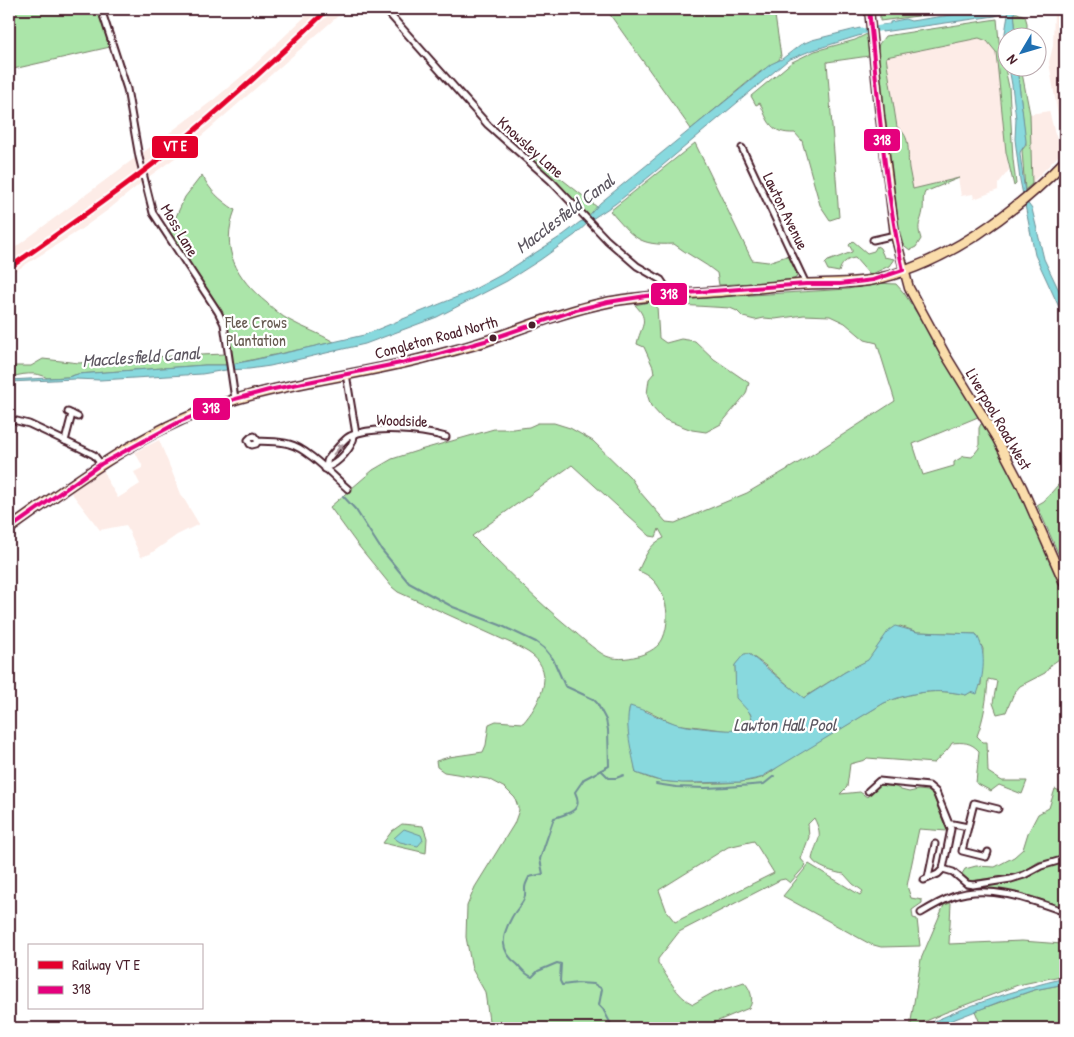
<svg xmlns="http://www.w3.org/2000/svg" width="1074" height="1037" font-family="'Patrick Hand',sans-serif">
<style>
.built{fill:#fdece7}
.green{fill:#abe5a9;stroke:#7a826a;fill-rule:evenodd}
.water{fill:#88d9de;stroke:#6f8f96}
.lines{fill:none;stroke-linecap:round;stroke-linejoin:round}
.stream{stroke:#6f8f96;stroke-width:2}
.canal{stroke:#88d9de;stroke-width:5.5}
.street-casing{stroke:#4a1f2b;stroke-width:9}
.primary-casing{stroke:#4a1f2b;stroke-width:11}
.highway-casing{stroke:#4a1f2b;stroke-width:12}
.street{stroke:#fff;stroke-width:5}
.primary{stroke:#faddab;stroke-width:8}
.highway{stroke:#faddab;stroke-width:9}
.bus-1-casing{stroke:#fff;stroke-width:8}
.bus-1{stroke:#e5007d;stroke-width:4}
.rail-1-casing{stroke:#fff;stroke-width:9}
.rail-1{stroke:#e4002b;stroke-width:5}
.oneway{fill:#ae9aa0}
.bus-dot{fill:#4a1f2b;stroke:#fff;stroke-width:2}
.labels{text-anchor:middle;stroke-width:4.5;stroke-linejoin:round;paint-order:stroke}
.street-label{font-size:16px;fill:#4a1f2b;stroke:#fff}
.park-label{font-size:16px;fill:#675a51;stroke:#fff}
.water-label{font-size:18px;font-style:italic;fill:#5d5761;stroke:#fff}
.line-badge{stroke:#fff;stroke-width:2}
.badge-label{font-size:14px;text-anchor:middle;font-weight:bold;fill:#fff}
</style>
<rect width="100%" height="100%" fill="#fff"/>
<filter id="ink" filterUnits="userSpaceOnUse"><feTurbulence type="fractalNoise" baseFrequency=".02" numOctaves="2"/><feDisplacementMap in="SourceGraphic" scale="10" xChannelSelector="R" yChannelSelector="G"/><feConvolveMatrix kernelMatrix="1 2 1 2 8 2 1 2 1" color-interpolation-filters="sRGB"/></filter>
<g filter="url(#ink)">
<g class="built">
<polygon points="313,9 346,9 206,132 175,158 147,178 145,173 141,154 212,101 248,71"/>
<polygon points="1054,9 1065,9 1065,143 1060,128 1049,62 1053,46"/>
<polygon points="979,38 987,41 996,52 1006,152 1009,170 998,184 998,190 974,199 973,194 961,196 958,178 913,189 907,186 886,56"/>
<polygon points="1049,111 1055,134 1063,151 1025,190 1022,154 1030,145 1030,114"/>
<polygon points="135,158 141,183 108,210 80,230 9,275 9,252"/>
<polygon points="159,440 181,494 199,524 177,535 150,554 141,557 126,525 100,530 70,491 104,470 106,478 118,498 140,484 134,472 142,468 142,465 135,452"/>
</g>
<g class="green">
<polygon points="9,9 97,9 110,47 9,70"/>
<polygon points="606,9 774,9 781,56 779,60 760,72 691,129"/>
<polygon points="895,9 970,9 880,21 880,11"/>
<polygon points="1014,13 1017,13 1025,16 1027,23 1027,37 1016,37"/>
<path d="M997,19L999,41L1009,87L1013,159L1016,184L1014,186L1006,152L996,52L987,41L979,38L886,57L897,127C912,137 907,153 909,168C910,175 912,182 913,189L959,178L925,192C922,199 924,203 923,210C921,224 916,223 921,239L916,247L910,250L901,243L876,54L879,44L885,36Z"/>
<path d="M867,34L869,56L827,62L839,217L830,220L820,205L802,141L795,133C771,134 768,122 760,103L756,105L751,96L792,62L815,51L855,40Z"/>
<polygon points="1017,68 1021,68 1030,114 1032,184 1025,190 1022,150 1026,145"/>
<path d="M695,143L752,260L768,262L790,255C793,262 800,270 796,278L788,281L719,285L717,273C704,262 688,255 674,244C638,246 633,237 610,211Z"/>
<polygon points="530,154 597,207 590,217 565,190 529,158"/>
<path d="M202,175C211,192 219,199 235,210C220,249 236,278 267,303C274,309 281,316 289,320C303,328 319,333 334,342L233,364L226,326L220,311L169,232L185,197Z"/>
<path d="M853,241L867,253L874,251L877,246L880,248L884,257L894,259L889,266L870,275L855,258C846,259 841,264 839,272L828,270L825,264L828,261L852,252V250L849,245Z"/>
<path d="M876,283L896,284L904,293L929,332L938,351L978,413V417L913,444L923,475L954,466V462L964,456L972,457L979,448V428L981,424H985L1016,482L1065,593V655L1052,664L1045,673L1020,686L1014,693L1006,712L997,714L993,703L997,681L988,679C987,698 984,718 977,736L983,742H987L988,772L1002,781H1027L1022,794L999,785L991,791L976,783L979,751C971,742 963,742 952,743C947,752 941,755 934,763L867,758L865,760L850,764L847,787L840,794L860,792L867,797L880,785L896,787L901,790L909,792L918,790L928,791L933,795L947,831L919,829L907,886L911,898L922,900V903L912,910L913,918L917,919L920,946L881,947L870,944L783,896L809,864L860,895L863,891L853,884L844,874C835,873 816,867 812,859C816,840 825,839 814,818L808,824L809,837L801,859L806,865L790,883L785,879L780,880L679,932L658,959V963C668,977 677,997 693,1004L714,992L744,982C750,988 755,1000 749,1008L701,1028H490L485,992L472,969L466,937L467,906L475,887L514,824L519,810L515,798L505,788L488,779L444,772L437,767L436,761L449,757L483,752L486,745L489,724L496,721L523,723C539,705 556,673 532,655C527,651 520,648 515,645L398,592L392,587L357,544L330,507L373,470L392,459L420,450L494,429H513L529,427L538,423H554L570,428L593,441L630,477L640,492L666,522L675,523L747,493L810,456L895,401L877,343L865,340L845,323L830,316L804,315L775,319L764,318L755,320L743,317L737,311L730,308L679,305L672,300L848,289ZM572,465L650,536L656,537L659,529L664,538C649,544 645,557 638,571C664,578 673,615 663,638C656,655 622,663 606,656C593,649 581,637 570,628C535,599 504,568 472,536ZM900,626L917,632L976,634L983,649L981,685L966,695C937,688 911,692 884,703L780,765C774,770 768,775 761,778C742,785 683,784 662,781C653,780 644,776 636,773L628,725L646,710L675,724L731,731L747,729L752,718L736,684L735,665L745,654H749L766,666L803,698L845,672L869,660L882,640ZM754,841L774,873L675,922L667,912L659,890L728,847Z"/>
<path d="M653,301L657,306L659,338L666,343L681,339L695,341L714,359L749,383L746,394L721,424L706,432L692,430L663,419L651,406L647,394L649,379L654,373L653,367L644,347L637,344C640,327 651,321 635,305Z"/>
<path d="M226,354L228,365H205L78,374L68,377L47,378C38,371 19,374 9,378V366H31L43,359L79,363L148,357Z"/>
<polygon points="1065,477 1065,569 1037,505 1044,501"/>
<polygon points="1055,789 1065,793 1065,856 1038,862 1025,871 1005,876 970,881 962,874 965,869 976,866 995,867 1014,857 1023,849 1028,833 1038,814 1049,808"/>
<polygon points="402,824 423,826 427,838 426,853 383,843 392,831"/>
<path d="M1065,861V909C1048,902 1030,894 1011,892C1000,890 989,892 979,888V886L1003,883L1025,877L1036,870Z"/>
<polygon points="951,903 949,944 1022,941 1062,944 1065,939 1065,975 1018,985 944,1013 911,1028 911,1021 921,959 944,905"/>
<polygon points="1065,984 1065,1028 982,1028 975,1011 1034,990"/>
</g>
<g class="water">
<polygon points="990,9 1000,9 1001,14 995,16 882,32 882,25 890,24 890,22 905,19 911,21"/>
<polygon points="1009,9 1014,9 1016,37 1006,38 1006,56 1005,33"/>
<polygon points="860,28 861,35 810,51 788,60 650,176 615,204 592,219 575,235 540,260 507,281 437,317 365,344 270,366 249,369 226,370 202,374 100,380 75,379 9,382 9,380 68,377 78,374 205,365 225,365 249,361 364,335 398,321 467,293 501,275 563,235 580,222 585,220 600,203 771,64 782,59 800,45 812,40"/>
<path d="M1009,68H1017L1026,141C1026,147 1020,149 1020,154L1026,201L1032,209L1044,259L1065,303V320L1035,255L1020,180L1015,139L1016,119L1012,85Z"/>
<path d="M895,626L917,632L976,634C987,650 984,677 977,694L971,692L966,695C937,688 911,692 884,703L760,778L741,782L682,783L660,781L636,773C632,752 624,727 630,706C646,710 658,718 674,723C683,727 739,733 747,729L752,718L750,713L736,698L735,665L744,654H749L804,698L845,672L868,660L889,630Z"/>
<polygon points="404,829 421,835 423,840 418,846 400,842 394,838"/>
<path d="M1065,978V984L1034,990L999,1002L932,1028H920C966,1005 1015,990 1065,978Z"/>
</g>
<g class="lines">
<g class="stream">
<path d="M343,496L356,510L381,549L409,583L453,607L500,625L536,642L544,648L553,659L565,686L593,699L597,703L606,720L608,730L609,766L584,779L575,792C584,811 569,813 554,818L540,859L543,874L529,877C528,880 525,884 525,888C525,892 526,895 524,899C521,906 514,912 511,919C501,937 500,951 517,964C522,969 525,974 532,977L538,971L557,963L561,964L560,981L562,985L578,983L594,984L602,989L599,1005L603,1009L613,1028"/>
<polyline points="601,770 609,778 616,778 624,775"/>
<polyline points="656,784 676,787 705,788 727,787 764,784 774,776"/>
</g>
<g class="canal">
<polyline points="994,12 1017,9"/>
<polyline points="853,33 888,27"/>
</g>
<defs>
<g id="street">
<polyline points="101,9 127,89 139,157 153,213 218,312 224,324 235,399"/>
<polyline points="385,9 488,125 551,181 607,240 637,266 661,280 665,286 667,295"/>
<polyline points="742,148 806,284"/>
<polyline points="873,240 895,235"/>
<polyline points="346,374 356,434"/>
<polyline points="68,412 78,417"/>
<polyline points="9,419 29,424 82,449 94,455 101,464"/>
<polyline points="65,441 72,414"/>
<path d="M258,441L256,444L252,445L250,444L248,440L251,437L254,436L258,441C268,442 279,441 289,444C307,448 333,476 348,489"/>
<path d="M327,467C338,464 354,446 354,435"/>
<path d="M325,469C327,466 326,462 328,459C332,454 345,438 350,436C374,425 420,430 446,437"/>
<polyline points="868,791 879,781 929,786 936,792 951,829 943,869 938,874 924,880"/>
<polyline points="949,824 953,824 968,827"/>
<polyline points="988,852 986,857 962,851 974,803 998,809"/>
<polyline points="943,869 953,872 967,884 973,885 1011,879 1024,875 1041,866 1065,859"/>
<polyline points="928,878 935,844"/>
<path d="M921,913C931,907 941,901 952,897C987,883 1032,900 1065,912"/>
</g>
<polyline id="primary" points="869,9 880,116 895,235 909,288 945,354 997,439 1022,487 1065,585"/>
<path id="highway" d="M9,529C80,478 152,424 237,399C300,380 365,374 428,357C448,352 469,347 489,340C528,326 568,310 609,302C643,295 677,295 712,292C743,290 773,286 804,284C827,283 849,284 872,280C945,265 1015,213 1065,161"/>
</defs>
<use href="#street" class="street-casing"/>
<use href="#primary" class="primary-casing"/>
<use href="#highway" class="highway-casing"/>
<use href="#street" class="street"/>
<use href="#primary" class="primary"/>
<use href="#highway" class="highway"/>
<defs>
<g id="bus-1">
<path d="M869,9C878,96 884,185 903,270"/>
<polyline points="9,529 101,464 179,422 235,399 269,390 425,358 485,341 576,310 608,302 646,296 806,284 840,284 873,280 903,270"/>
</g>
</defs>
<use href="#bus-1" class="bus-1-casing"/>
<use href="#bus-1" class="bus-1"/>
<defs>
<path id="rail-1" d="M9,268C64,229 120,191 172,149C226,105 278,57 328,9"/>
</defs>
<use href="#rail-1" class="rail-1-casing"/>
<use href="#rail-1" class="rail-1"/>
</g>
<defs><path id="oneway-solid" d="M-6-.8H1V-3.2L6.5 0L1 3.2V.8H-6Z" transform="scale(1.25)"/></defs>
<use class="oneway" href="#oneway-solid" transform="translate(338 449) rotate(-48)"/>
</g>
<g class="bus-dot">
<circle cx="532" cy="325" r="4.5"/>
<circle cx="493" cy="338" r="4.5"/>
</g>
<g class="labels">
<g class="street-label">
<text transform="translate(531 147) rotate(42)" y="6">Knowsley Lane</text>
<text transform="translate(786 211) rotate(64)" y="6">Lawton Avenue</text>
<text transform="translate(180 230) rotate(59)" y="6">Moss Lane</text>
<text transform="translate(436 337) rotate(-15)" y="6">Congleton Road North</text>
<text transform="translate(999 419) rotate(60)" y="6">Liverpool Road West</text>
<text transform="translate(402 420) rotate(2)" y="6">Woodside</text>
</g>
<g class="park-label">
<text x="256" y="328">Flee Crows<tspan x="256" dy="18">Plantation</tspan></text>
</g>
<g class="water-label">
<text transform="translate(565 214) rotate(-37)" y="6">Macclesfield Canal</text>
<text transform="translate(141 357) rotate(-4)" y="6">Macclesfield Canal</text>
<text x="785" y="731">Lawton Hall Pool</text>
</g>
</g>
<g class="line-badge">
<rect x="863" y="128" width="38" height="24" rx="5" fill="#e5007d"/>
<rect x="151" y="135" width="48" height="24" rx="5" fill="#e4002b"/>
<rect x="650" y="282" width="38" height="24" rx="5" fill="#e5007d"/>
<rect x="192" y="397" width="39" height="24" rx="5" fill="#e5007d"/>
</g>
<g class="badge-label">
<text x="882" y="145">318</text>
<text x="175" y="151">VT E</text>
<text x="669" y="299">318</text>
<text x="211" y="413">318</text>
</g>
<rect width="1074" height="1037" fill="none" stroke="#fff" stroke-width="30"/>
<rect x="15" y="15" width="1044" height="1007" fill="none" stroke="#4a1f2b" stroke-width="2" filter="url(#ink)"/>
<rect x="28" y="944" width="175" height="65" fill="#ffffff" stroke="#b7a5aa"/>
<rect x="38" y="961" width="25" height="8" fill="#e4002b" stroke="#b7a5aa"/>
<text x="72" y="970" font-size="15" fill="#4a1f2b">Railway VT E</text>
<rect x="38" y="986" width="25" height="8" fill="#e5007d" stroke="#b7a5aa"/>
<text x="72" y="994" font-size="15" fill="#4a1f2b">318</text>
<g transform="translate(1022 52) rotate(232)"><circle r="24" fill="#ffffff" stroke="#b7a5aa"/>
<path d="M0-4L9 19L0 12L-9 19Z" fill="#1f6fb2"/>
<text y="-8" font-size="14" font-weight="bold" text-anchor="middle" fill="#4a1f2b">N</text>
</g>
</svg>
